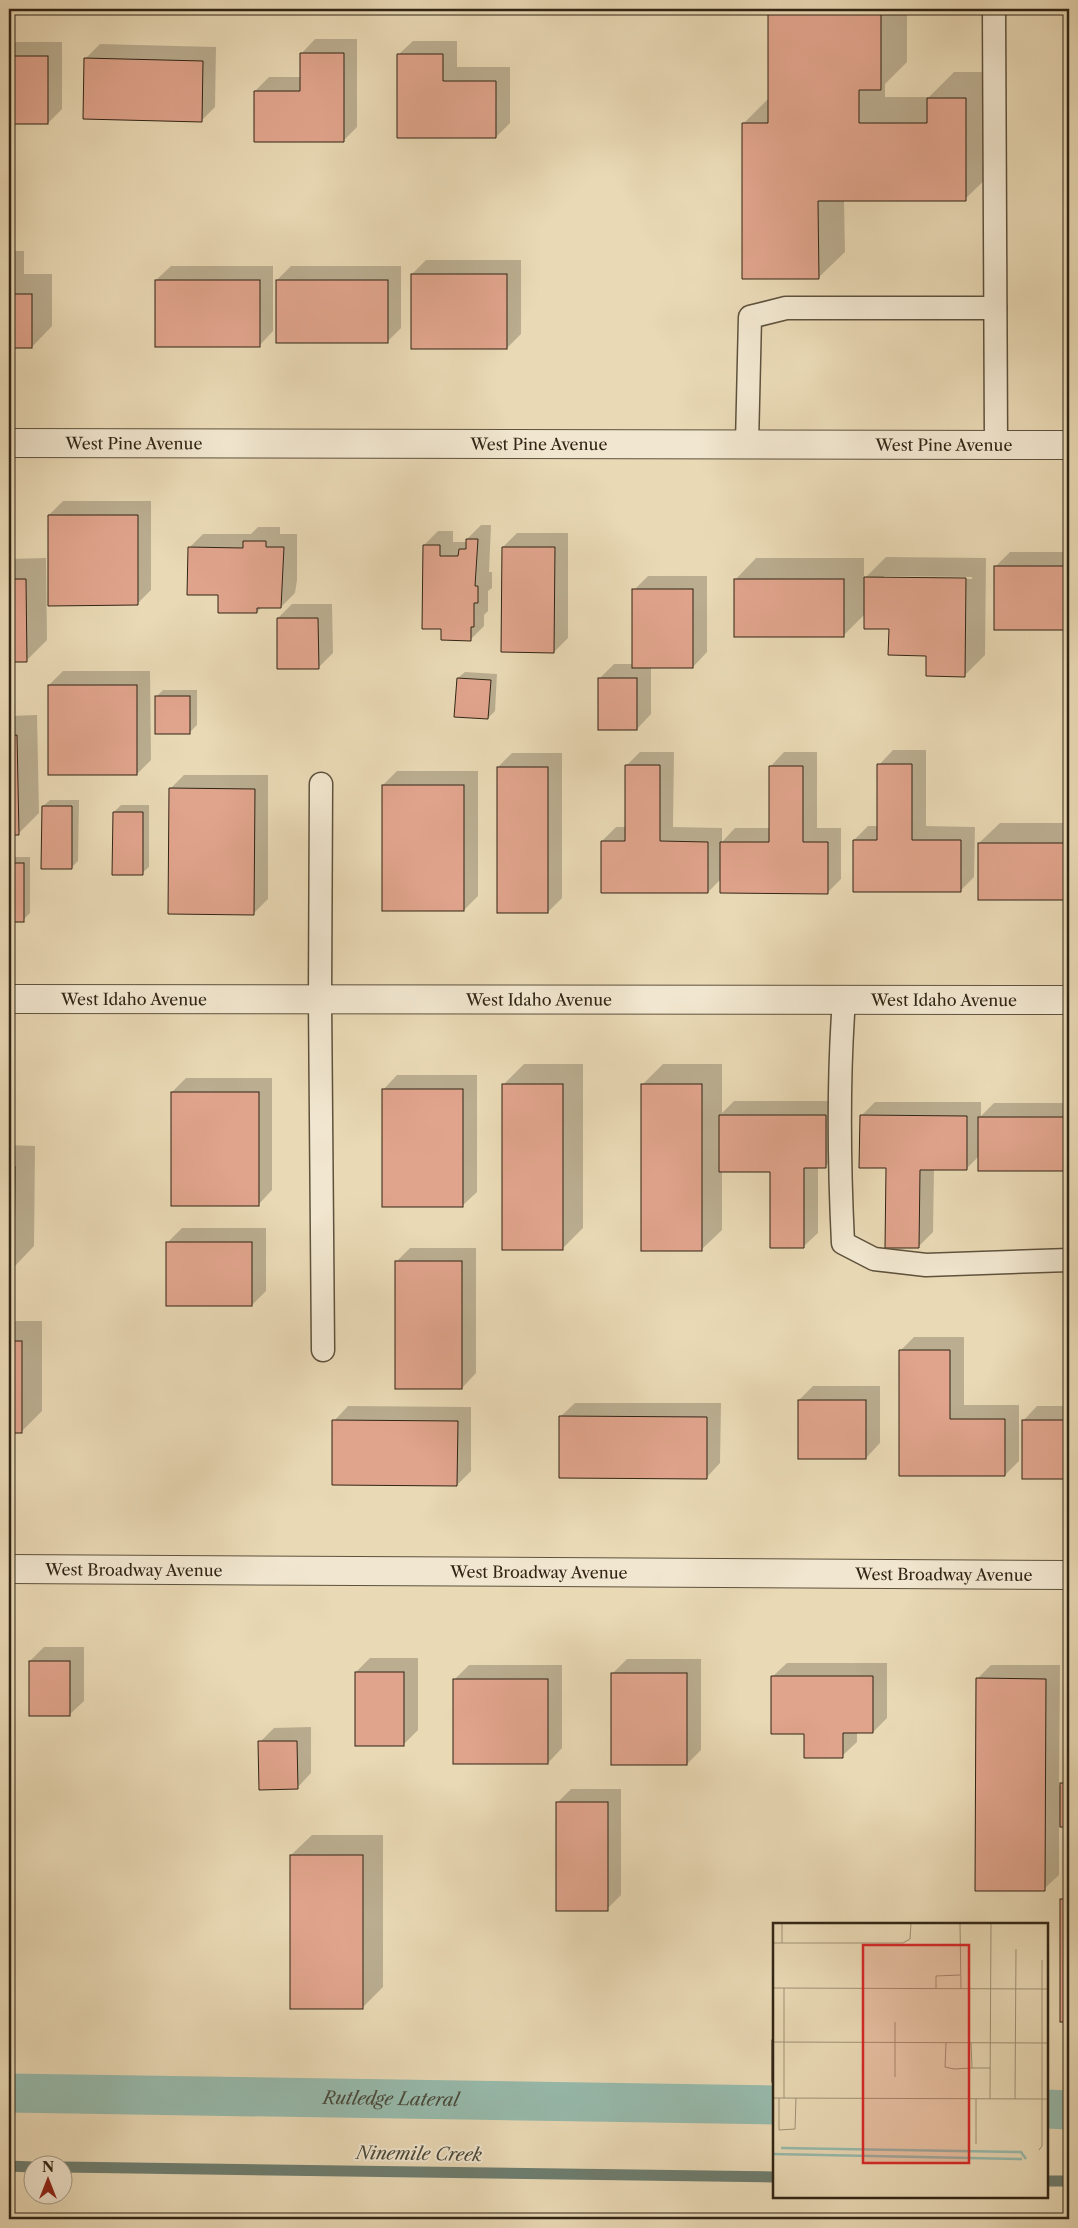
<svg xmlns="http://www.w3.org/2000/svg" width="1078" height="2228" font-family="'Libre Caslon Text',serif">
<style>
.shadow{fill:#0003;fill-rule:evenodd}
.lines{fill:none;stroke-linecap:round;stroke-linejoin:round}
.stream{stroke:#6e7e70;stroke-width:11}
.canal{stroke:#97baac;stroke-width:39}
.building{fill:#e0a48c;stroke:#312515}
.service-casing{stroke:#5f523d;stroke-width:25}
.minor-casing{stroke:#5f523d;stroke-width:30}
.tertiary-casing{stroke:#5f523d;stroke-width:30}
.service{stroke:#f1e6cf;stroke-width:22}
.minor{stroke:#f1e6cf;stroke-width:28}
.tertiary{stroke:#f1e6cf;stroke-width:28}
.labels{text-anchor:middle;stroke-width:4;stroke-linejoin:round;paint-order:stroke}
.street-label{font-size:16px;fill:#312515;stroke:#f1e6cf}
.water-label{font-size:18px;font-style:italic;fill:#4a4a3b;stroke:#f1e6cf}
.inset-river{fill:none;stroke:#97baac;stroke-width:2.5}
.inset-road{fill:none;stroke:#9f9175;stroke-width:1}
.view{fill:#d62828;fill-opacity:0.15;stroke:#d62828;stroke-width:2.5}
.inset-edge{fill:none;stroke:#312515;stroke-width:2.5}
</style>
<rect width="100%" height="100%" fill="#e9d9b5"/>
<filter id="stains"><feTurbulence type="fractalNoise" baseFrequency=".004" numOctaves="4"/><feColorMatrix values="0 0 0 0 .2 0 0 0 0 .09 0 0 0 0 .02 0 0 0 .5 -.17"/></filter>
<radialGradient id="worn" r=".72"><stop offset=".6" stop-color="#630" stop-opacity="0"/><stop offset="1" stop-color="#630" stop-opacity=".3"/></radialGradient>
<g class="shadow">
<polygon points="769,9 907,9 907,62 885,84 885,97 929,97 954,72 992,72 992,173 965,199 844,200 845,252 818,278 743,124 769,98"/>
<polygon points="315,39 357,39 357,127 343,141 255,91 269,77 301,77 301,54"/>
<polygon points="413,41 457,41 457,67 510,67 510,123 496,137 398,55"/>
<polygon points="9,42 62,42 62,109 48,123 10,123 9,127"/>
<polygon points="100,44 216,47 215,107 201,121 84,118 86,58"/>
<polygon points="9,251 24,251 24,274 52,274 52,326 32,347 9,347"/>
<polygon points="426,260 521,260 521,334 507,348 412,274"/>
<polygon points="171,266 273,266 273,331 259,346 156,280"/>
<polygon points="291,266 401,266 401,328 387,342 277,280"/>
<polygon points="63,501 151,501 151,590 137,604 49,515"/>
<polygon points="481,525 491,525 489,572 492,572 492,588 488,591 488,611 484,615 484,626 470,640 442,627 424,545 438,531 453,531 453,542 467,542 467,539"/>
<polygon points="258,527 280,527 280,534 297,534 297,580 295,593 281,607 262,607 257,612 219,594 189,548 203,534 251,534"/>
<polygon points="517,533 568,533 568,638 554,652 503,547"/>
<polygon points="1010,552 1069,552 1069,629 995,629 995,567"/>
<path d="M886,557L986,558L985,655L965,675L927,655L890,627L865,614L844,635L736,579L756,558H864V579ZM884,576L972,577V579H884Z"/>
<polygon points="46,558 47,640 26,661 9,661 9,559"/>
<polygon points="648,576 707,576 707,652 693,667 651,667 651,714 637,729 600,678 614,664 634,664 634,590"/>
<polygon points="292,604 332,604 333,653 319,667 278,618"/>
<polygon points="63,671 150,671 151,760 137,774 49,685"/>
<polygon points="465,672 497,674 495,711 488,718 458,678"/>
<polygon points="163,690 197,690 197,725 190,732 156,697"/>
<polygon points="37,715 39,813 18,834 9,834 9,716"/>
<polygon points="893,750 926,750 926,826 975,827 974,877 960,891 854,840 868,826 879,826 879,765"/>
<polygon points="640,752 674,752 673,827 722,828 722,842 735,828 770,828 770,767 784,752 817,752 817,828 841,828 841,879 827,893 721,879 708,892 602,841 616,827 626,827 626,766"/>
<polygon points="512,753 562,753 562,898 548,912 498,767"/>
<polygon points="397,771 478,771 478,896 464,910 383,785"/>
<polygon points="184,775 268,775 268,899 254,913 170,789"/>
<polygon points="50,800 79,800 78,861 71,868 43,806"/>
<polygon points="121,805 149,805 149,867 142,873 114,812"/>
<polygon points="1000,823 1069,823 1069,898 979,898 979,843"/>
<polygon points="9,857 30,857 30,913 23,920 9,920"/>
<polygon points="524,1064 583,1064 583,1228 562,1249 503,1085"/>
<polygon points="663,1064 722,1064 722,1113 734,1101 839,1101 839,1153 825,1167 818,1167 818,1233 803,1247 772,1171 722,1171 722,1230 701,1250 642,1085"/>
<polygon points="397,1075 477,1075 477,1192 462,1206 383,1090"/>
<polygon points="186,1078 272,1078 272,1190 258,1205 172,1092"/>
<polygon points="875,1102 981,1102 981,1116 994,1103 1069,1103 1069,1170 979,1170 979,1156 966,1169 934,1169 933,1232 919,1246 887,1167 861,1116"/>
<polygon points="9,1145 35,1146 34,1246 14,1267 9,1267"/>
<polygon points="182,1228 266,1228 266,1291 252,1305 167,1243"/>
<polygon points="410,1248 476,1248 476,1373 462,1388 396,1262"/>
<polygon points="9,1321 42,1321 42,1411 22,1431 9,1431"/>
<polygon points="914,1337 964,1337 964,1405 1019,1405 1019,1461 1005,1475 900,1475 900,1351"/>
<polygon points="813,1386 880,1386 880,1443 866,1458 799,1400"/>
<polygon points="575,1403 721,1403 720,1463 706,1478 560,1417"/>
<polygon points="348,1406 471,1407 471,1471 457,1485 334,1421"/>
<polygon points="1037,1406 1069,1406 1069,1478 1023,1478 1023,1421"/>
<polygon points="44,1647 84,1647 84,1701 69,1715 30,1661"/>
<polygon points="370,1658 418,1658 418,1730 404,1744 356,1672"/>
<polygon points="627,1659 701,1659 701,1750 687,1764 613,1673"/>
<polygon points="787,1663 887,1663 887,1718 873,1732 857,1732 857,1742 842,1756 805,1733 772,1677"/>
<polygon points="469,1665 562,1665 562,1748 548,1763 455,1679"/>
<polygon points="991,1665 1060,1665 1059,1786 1069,1776 1069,1826 1059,1826 1059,1875 1044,1889 977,1679"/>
<polygon points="311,1727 311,1773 297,1788 260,1742 274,1728"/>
<polygon points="571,1789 621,1789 621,1895 607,1909 557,1803"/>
<polygon points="312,1835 383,1835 383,1987 363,2007 291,1855"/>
<polygon points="1069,1892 1069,2021 1061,2021 1062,1900"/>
</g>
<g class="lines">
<g class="stream">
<polyline points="9,2166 32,2167"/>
<polyline points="62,2167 774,2177"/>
<polyline points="1047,2181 1069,2181"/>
</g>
<g class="canal">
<path id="s1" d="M9,2093L774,2105"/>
<polyline points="1047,2109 1069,2110"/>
</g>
</g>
<g class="building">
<polygon points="768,9 881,9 881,90 859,90 859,123 927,123 927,98 966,98 966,201 818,201 819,279 742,279 742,123 768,123"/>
<polygon points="300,53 344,53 344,142 254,142 254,91 300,91"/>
<polygon points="397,54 443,54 443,81 496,81 496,138 397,138"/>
<rect x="9" y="56" width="39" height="68"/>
<polygon points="84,58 203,61 202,122 83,119"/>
<rect x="411" y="274" width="96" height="75"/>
<rect x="155" y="280" width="105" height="67"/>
<rect x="276" y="280" width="112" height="63"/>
<rect x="9" y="294" width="23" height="54"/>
<polygon points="48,515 138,515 138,605 48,606"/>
<polygon points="466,539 478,539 475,586 478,586 478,603 474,603 474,627 471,627 471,641 441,640 441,629 422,629 423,545 440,545 440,556 458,556 459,549 466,549"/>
<polygon points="243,541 266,541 266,547 284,547 281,608 257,608 257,613 218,613 218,595 187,595 188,547 243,548"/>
<polygon points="502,547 555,547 554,653 501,652"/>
<rect x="994" y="566" width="75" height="64"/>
<polygon points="864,577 966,578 965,677 926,676 926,656 888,655 889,629 864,629"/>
<polygon points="9,579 26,579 27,662 9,662"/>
<rect x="734" y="579" width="110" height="58"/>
<rect x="632" y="589" width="61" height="79"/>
<polygon points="277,618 318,618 319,669 277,669"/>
<polygon points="457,678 491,680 488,719 454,717"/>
<rect x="598" y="678" width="39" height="52"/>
<rect x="48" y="685" width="89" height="90"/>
<rect x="155" y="696" width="35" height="38"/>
<polygon points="17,735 19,835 9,835 9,736"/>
<polygon points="877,764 912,764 912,840 961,840 961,892 853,892 853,840 877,840"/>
<polygon points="625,765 660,765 660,841 708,842 708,893 601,893 601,841 625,841"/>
<polygon points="769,766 803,766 803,842 828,842 828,894 720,893 720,842 769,842"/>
<rect x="497" y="767" width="51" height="146"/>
<rect x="382" y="785" width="82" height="126"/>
<polygon points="169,788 255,789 254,915 168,914"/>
<polygon points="42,806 72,806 72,869 41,869"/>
<polygon points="113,812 143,812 143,875 112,875"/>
<rect x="978" y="843" width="91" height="57"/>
<rect x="9" y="863" width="15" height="59"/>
<rect x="502" y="1084" width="61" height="166"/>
<rect x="641" y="1084" width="61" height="167"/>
<rect x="382" y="1089" width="81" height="118"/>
<rect x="171" y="1092" width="88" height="114"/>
<polygon points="719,1115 826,1115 826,1168 804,1168 804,1248 770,1248 770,1172 719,1172"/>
<polygon points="860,1115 967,1116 967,1170 920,1170 919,1248 885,1248 886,1168 859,1168"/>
<rect x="978" y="1117" width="91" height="54"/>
<polygon points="9,1166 15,1166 14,1268 9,1268"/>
<rect x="166" y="1242" width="86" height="64"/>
<rect x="395" y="1261" width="67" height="128"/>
<rect x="9" y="1341" width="13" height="92"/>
<polygon points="899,1350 950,1350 950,1419 1005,1419 1005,1476 899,1476"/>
<rect x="798" y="1400" width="68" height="59"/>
<polygon points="559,1416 707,1417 707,1479 559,1478"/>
<polygon points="332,1420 458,1421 457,1486 332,1485"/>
<rect x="1022" y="1420" width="47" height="59"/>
<rect x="29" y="1661" width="41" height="55"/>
<rect x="355" y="1672" width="49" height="74"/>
<rect x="611" y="1673" width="76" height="92"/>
<polygon points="771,1676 873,1676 873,1733 843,1733 843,1758 804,1758 804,1734 771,1734"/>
<polygon points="976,1678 1046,1679 1045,1891 975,1891"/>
<rect x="453" y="1679" width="95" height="85"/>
<polygon points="258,1741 297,1741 298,1789 259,1790"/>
<rect x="1060" y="1783" width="9" height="44"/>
<rect x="556" y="1802" width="52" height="109"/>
<rect x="290" y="1855" width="73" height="154"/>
<rect x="1060" y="1899" width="9" height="123"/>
<rect x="772" y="2040" width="2" height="42"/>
</g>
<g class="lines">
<defs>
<g id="service">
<polyline points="994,9 996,444"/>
<polyline points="747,444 750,317 786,308 995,308"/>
<polyline points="321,784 320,999 323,1350"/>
<path d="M844,1000C838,1080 839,1162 843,1243L874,1259L926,1265L1069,1260"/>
</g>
<g id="minor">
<path id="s2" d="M9,999L1069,1000"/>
<path id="s3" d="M9,1569L1069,1575"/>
</g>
<g id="tertiary">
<path id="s4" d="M9,443L1069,445"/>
</g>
</defs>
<use href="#service" class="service-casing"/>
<use href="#minor" class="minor-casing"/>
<use href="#tertiary" class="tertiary-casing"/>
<use href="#service" class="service"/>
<use href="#minor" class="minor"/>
<use href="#tertiary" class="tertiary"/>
</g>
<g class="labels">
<g class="street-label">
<text dy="6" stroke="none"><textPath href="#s4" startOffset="125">West Pine Avenue</textPath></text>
<text dy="6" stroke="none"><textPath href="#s4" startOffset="530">West Pine Avenue</textPath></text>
<text dy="6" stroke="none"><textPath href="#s4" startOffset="935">West Pine Avenue</textPath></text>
<text dy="6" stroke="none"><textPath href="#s2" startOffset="125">West Idaho Avenue</textPath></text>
<text dy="6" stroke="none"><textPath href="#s2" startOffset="530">West Idaho Avenue</textPath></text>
<text dy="6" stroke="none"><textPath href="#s2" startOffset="935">West Idaho Avenue</textPath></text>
<text dy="6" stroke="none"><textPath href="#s3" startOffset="125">West Broadway Avenue</textPath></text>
<text dy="6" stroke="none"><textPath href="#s3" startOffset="530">West Broadway Avenue</textPath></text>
<text dy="6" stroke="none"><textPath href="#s3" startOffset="935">West Broadway Avenue</textPath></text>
</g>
<g class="water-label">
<text dy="6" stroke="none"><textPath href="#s1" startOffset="382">Rutledge Lateral</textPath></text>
<text transform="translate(419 2154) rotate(1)" y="6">Ninemile Creek</text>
</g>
</g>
<g transform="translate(773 1923)">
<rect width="275" height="275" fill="#e9d9b5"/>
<path class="inset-river" d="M8,225L248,229L253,236M0,231L249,236"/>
<path class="inset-road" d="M9,0V20M187,1L188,66M0,20H130L137,16L138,0M0,65L275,66M11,65V175M163,65V53L187,52M122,99V154M0,119L275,120M173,120L172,144L181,146L199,145L198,120M199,145H217M0,175L275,176M6,175V207L22,206L23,175M217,176L218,0M242,176L243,26M203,221V176M266,227L269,223V37"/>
<path class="view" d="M90,22H196V240H90Z"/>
<rect width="275" height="275" class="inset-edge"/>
</g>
<rect width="1078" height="2228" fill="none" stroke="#e9d9b5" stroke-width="30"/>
<rect x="10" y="10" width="1058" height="2208" fill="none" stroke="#312515" stroke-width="2.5"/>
<rect x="15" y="15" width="1048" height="2198" fill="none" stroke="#312515"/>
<g transform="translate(48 2180)"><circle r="24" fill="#f1e6cf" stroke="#a49985"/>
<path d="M0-4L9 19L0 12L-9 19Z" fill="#8f2418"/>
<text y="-8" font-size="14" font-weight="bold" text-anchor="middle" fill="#312515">N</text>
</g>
<rect width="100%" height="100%" filter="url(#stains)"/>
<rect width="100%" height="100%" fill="url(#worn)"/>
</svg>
